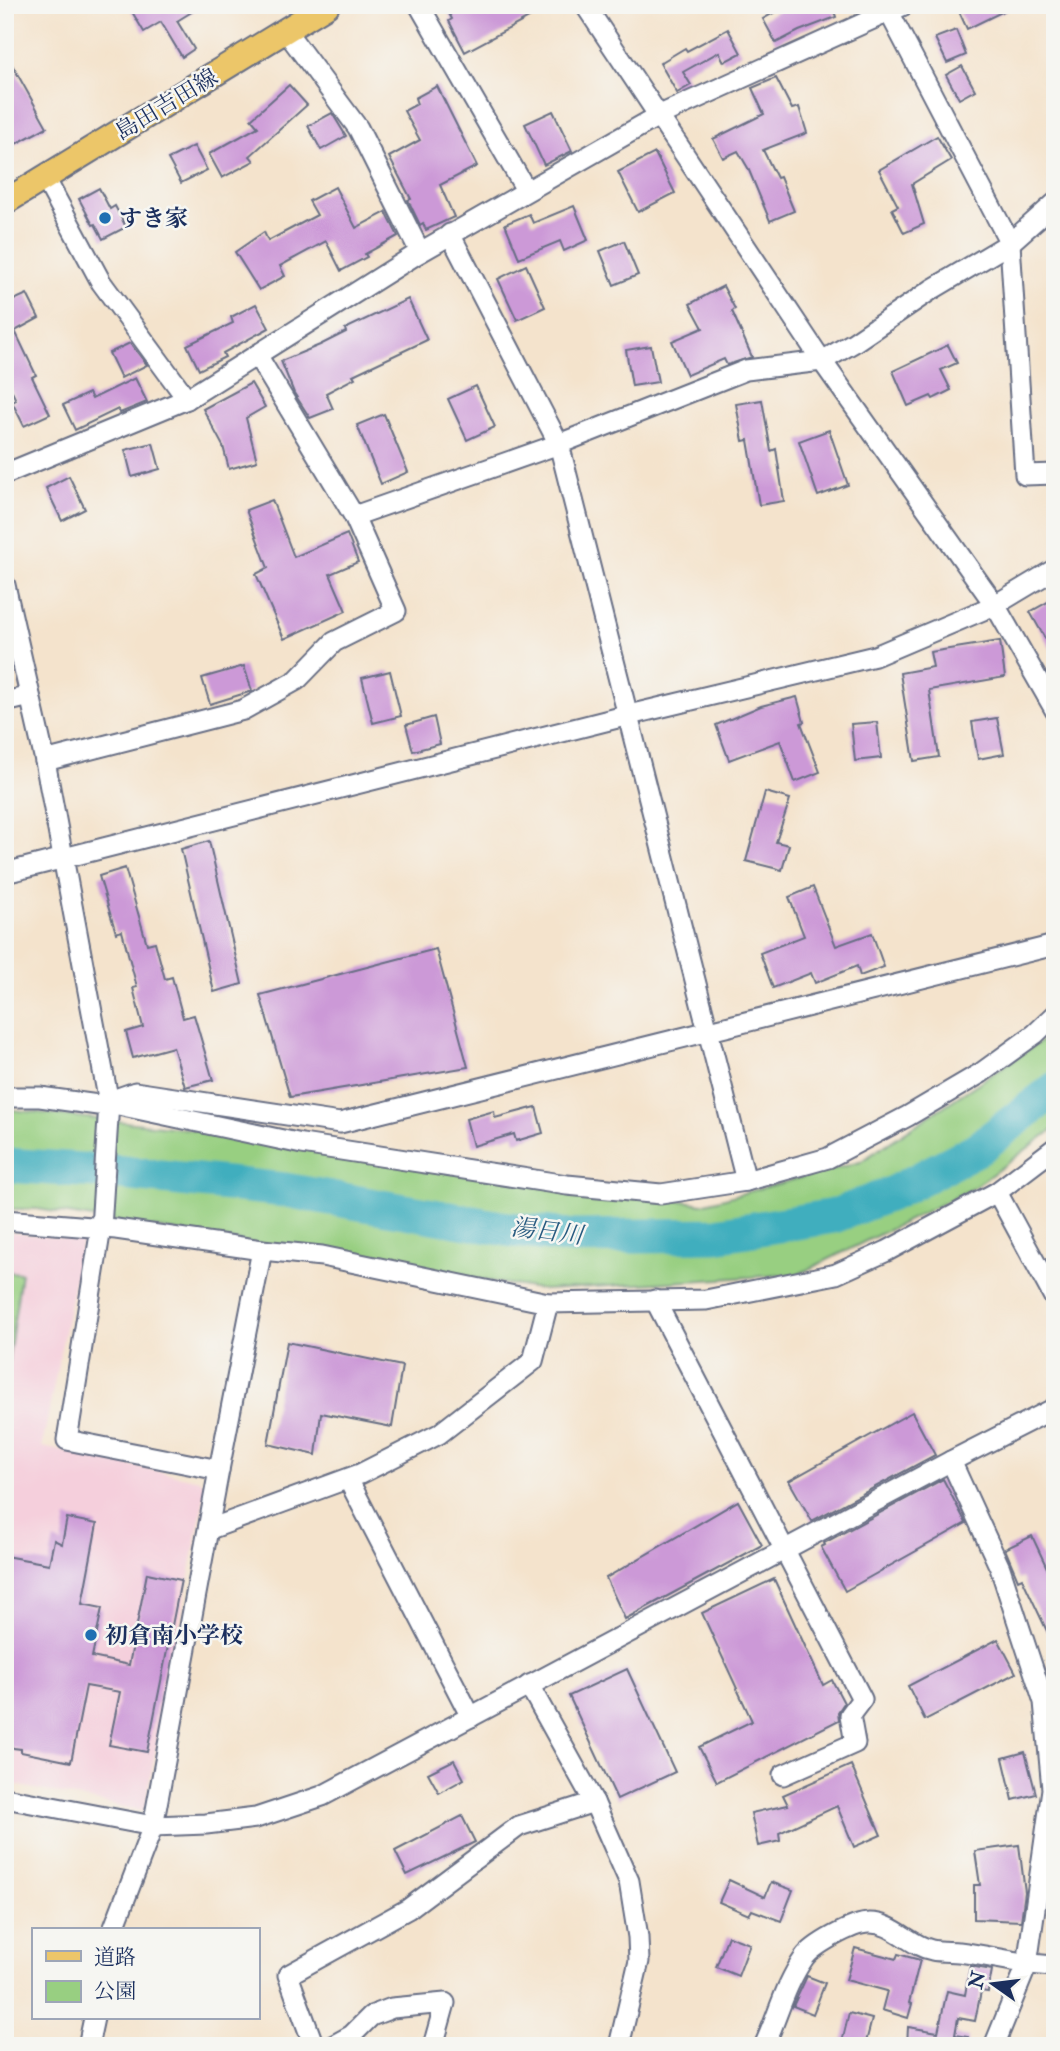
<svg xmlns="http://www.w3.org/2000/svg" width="1060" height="2051" font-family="'IM FELL Double Pica','Noto Serif JP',serif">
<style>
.built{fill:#f5cfdc}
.green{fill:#98cf81;stroke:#5a7f70;stroke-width:2}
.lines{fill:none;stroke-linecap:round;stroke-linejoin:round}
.river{stroke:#40aebe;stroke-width:35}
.building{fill:#cc99d7}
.minor-casing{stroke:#676e84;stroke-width:23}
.major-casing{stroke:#676e84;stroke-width:28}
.minor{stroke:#fff;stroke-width:19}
.major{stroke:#ecc669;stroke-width:24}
.poi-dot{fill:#1f6fb2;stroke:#f6f6f2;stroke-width:2.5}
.labels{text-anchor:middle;stroke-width:5;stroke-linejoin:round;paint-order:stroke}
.street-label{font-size:23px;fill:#1b2f5e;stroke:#f6f6f2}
.poi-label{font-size:23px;font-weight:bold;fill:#1b2f5e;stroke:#f6f6f2;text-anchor:start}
.water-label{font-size:24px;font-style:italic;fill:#285b80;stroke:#f6f6f2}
</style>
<rect width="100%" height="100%" fill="#f6f6f2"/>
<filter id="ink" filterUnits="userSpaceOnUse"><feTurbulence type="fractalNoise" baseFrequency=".0143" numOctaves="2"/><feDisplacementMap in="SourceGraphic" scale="14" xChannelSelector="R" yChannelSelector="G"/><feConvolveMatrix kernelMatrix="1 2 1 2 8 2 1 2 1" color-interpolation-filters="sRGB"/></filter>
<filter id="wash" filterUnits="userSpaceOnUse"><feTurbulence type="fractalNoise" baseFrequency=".00686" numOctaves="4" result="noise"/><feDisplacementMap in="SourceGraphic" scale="28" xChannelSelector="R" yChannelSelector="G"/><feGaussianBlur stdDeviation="1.57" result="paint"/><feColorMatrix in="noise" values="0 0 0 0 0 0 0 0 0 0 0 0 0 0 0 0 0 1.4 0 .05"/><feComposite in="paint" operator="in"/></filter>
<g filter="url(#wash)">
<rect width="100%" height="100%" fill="#f4e3cc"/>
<polygon class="built" points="5,1232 82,1240 42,1447 200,1480 206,1487 144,1811 5,1783"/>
<g class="green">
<polygon points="1055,1032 1055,1128 972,1189 799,1274 545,1290 37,1209 5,1209 5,1109 281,1139 702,1204 860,1162"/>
<polygon points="5,1272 21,1273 5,1383"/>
</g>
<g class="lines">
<polyline class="river" points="5,1165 113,1172 285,1190 507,1229 574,1237 716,1235 834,1216 893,1193 979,1148 1055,1089"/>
</g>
<g id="blocks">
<g class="building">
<polygon points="128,5 203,5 177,21 194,49 182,57 161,22 144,32"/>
<polygon points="444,5 553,5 465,52 449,21 452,19"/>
<polygon points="788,5 832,5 836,17 799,31 776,43 763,19"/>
<polygon points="956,5 1016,5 967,29"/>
<polygon points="728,29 741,53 724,62 719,52 683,72 691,85 677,93 660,63 685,48 687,51"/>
<polygon points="956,30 966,55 947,63 935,38"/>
<polygon points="5,52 47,127 14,145 12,142 5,145"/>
<polygon points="962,66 975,90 959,99 946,75"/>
<polygon points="776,78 792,109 799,107 807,133 763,150 777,178 780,177 794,211 770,221 748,168 738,151 723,158 713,139 764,114 752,88"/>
<polygon points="289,85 307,105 250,156 254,161 222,178 209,154 258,127 251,119"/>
<polygon points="437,86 477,166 440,185 454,217 426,230 423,223 420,225 408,200 411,199 389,157 420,140 404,111 417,104 415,98"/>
<polygon points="553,111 572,151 544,165 525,124"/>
<polygon points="332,113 346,136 321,150 308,126"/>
<polygon points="937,136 951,160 912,184 924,224 904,233 892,209 898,206 879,170"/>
<polygon points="194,146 207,170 181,183 168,159"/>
<polygon points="655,153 675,193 638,212 618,172"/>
<polygon points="335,187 356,228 386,212 398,236 365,254 367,257 341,271 326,241 280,266 285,276 259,290 235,252 264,232 268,241 317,215 309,201"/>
<polygon points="99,188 110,209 115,206 126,227 103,239 95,224 93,225 79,199"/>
<polygon points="574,206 588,240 564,251 560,241 519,258 505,224 529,214 533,223"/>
<polygon points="624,241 638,275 614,285 600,251"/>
<polygon points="526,265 545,307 517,320 498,279"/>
<polygon points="723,286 735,309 732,311 752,357 727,365 724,359 687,375 672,341 703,328 690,304"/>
<polygon points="27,294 39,318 15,331 36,375 32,377 50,414 24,426 12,402 16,400 5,377 5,304"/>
<polygon points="408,299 427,340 353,375 355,378 326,393 333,409 310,418 294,393 281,361 320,345 346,332 345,329"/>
<polygon points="256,304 269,328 223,353 225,357 199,370 187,345 233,323 231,317"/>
<polygon points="130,343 147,365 121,378 109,353"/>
<polygon points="948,345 957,363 941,370 951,390 933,399 931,396 908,406 893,371"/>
<polygon points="651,346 658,382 632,386 626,350"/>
<polygon points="135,378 147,402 120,413 118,409 75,430 63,405 89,393 92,399"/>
<polygon points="251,383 265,407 246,418 257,461 229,469 223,446 203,409"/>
<polygon points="476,386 495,427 467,440 448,399"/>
<polygon points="762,400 771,451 776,449 784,501 759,505 748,440 743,441 736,404"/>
<polygon points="384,414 408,472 381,484 357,425"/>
<polygon points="829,430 848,485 818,496 799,441"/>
<polygon points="153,443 160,469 132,477 125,450"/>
<polygon points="69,476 85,509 62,521 46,488"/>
<polygon points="272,500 294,557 347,534 358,562 330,574 346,611 284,639 256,574 268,568 246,510"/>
<polygon points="1055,598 1055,656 1030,612"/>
<polygon points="1000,641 1005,677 929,690 939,757 914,761 900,673 933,667 930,652"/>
<polygon points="244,666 252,691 210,704 202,678"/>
<polygon points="390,671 401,716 373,723 362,678"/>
<polygon points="797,697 804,722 801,723 820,772 795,782 780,741 729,760 716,725 761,706"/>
<polygon points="434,717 440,744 413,751 406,725"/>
<polygon points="997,718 1004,754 978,759 972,722"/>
<polygon points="877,722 881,758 855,761 851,724"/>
<polygon points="765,792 790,799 776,842 789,845 782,870 746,861"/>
<polygon points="209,841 242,984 214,992 181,849"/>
<polygon points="125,868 147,944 155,942 165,979 172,977 183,1018 194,1015 213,1080 185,1087 173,1047 133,1058 126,1032 143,1027 133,988 137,987 122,931 116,933 99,876"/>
<polygon points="813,887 836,946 872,933 884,967 860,976 857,966 815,983 811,973 773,988 760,953 804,936 789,897"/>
<polygon points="436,949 468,1067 290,1097 260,995"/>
<polygon points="536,1107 543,1133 516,1141 514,1134 473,1146 466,1119 494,1111 495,1118"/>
<polygon points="287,1342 402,1366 392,1427 321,1413 316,1455 268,1444"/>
<polygon points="912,1412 935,1455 812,1521 789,1481"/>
<polygon points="943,1479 966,1523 845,1591 821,1547 825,1545 824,1543"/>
<polygon points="738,1501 762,1545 625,1619 606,1578"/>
<polygon points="67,1518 97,1524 82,1604 102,1608 92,1657 129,1665 147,1573 181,1580 147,1752 109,1745 120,1692 86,1686 71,1762 21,1752 21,1749 5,1747 5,1556 49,1564 54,1540 62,1544"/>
<polygon points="1032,1536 1055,1585 1055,1648 1022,1578 1018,1580 1005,1549"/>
<polygon points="774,1579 823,1685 832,1680 844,1703 838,1712 839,1720 717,1782 699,1747 752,1721 702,1613"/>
<polygon points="998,1639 1016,1673 925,1720 908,1686"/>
<polygon points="627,1669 675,1772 617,1799 569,1696"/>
<polygon points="1025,1752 1036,1794 1013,1800 1003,1758"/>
<polygon points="454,1760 464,1779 439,1793 428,1773"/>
<polygon points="851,1765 881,1835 854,1847 837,1806 779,1833 780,1841 758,1846 751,1813 788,1805 783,1795"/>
<polygon points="462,1816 475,1842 407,1875 395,1851"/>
<polygon points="1019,1845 1025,1892 1021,1921 974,1919 974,1885 980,1885 975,1851"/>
<polygon points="729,1880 765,1897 771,1882 793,1890 781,1921 752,1910 749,1915 719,1902"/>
<polygon points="728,1936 750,1944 738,1976 716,1967"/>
<polygon points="855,1948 896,1959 898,1954 920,1960 909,2003 912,2004 908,2018 882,2010 887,1991 846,1980"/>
<polygon points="970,1966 992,1970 988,1992 981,1991 975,2021 958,2018 955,2035 968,2037 967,2046 907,2046 908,2027 938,2032 947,1991 965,1995"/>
<polygon points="807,1976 825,1983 813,2014 793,2006"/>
<polygon points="849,2013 872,2019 865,2046 841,2046"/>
</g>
</g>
</g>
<g filter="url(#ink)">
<use href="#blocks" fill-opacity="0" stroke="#676e84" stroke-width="2"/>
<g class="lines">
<defs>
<g id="minor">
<polyline points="419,5 526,190"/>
<polyline points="585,5 822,361 995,605 1055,710"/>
<polyline points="889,12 1010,243 1025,475 1055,474"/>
<polyline points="286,31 358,128 420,252"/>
<polyline points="45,178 101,282 187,399"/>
<polyline points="450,234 559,444 746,1181"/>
<polyline points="257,355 354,516"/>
<polyline points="5,474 187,399 417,254 660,115 904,5"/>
<polyline points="5,585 45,761 109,1103 101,1228 67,1440 219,1470 153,1826 113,1930"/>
<polyline points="5,702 30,696"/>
<polyline points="45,761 243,710 297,680 334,642 396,611 354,516 559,444 746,370 822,361 853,343 931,290 1010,243 1055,203"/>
<polyline points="5,873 629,715 875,656 995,605 1055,569"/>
<polyline points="5,1097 40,1097 98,1105 135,1092 340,1123 1055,945"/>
<polyline points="109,1103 302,1144 567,1185 661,1194 746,1181 828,1158 908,1116 981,1073 1035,1034 1055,1015"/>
<polyline points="997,1192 1055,1299"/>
<polyline points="5,1220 116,1229 262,1250 322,1256 548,1303 706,1300 836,1274 887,1251 997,1192 1055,1148"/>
<polyline points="655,1300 862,1699 850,1715 855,1743 783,1775"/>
<polyline points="951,1461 1000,1568 1044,1702 1052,1789 1027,1965 994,2046"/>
<polyline points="219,1470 262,1250"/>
<polyline points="348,1479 471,1717"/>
<polyline points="210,1529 360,1474 439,1434 533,1361 548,1303"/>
<polyline points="529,1685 594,1802 629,1881 638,1937 639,1961 619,2046"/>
<polyline points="5,1798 153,1826 206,1824 256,1818 322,1796 951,1461 1055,1408"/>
<polyline points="88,2046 94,2018"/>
<polyline points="314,2046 288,1975 408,1909 519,1826 594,1802"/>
<polyline points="332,2046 352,2035 371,2016 392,2008 445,2003 433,2046"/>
<path d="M764,2046C778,2016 785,1985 804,1958C813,1945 853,1923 869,1923C893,1922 910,1946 932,1950C941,1952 951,1951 959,1952C992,1956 1022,1965 1055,1966"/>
</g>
<polyline id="major" points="5,202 327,5"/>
</defs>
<use href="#minor" class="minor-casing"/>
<use href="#major" class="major-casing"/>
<use href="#minor" class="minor"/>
<use href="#major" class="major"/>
</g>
</g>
<g class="poi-dot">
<circle cx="105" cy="218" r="7"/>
<circle cx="91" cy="1635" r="7"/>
</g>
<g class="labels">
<g class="street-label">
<text transform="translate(166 104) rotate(-31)" y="8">島田吉田線</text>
</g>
<g class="poi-label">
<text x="119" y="226">すき家</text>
<text x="105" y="1643">初倉南小学校</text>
</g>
<g class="water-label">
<text transform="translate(547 1231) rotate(7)" y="8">湯日川</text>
</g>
</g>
<rect width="1060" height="2051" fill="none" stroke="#f6f6f2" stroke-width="28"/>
<rect x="32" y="1928" width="228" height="91" fill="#f6f6f2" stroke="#9ea6b7" stroke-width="2"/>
<rect x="46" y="1951" width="35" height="10" fill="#ecc669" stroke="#9ea6b7" stroke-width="2"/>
<text x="94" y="1964" font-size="21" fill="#1b2f5e">道路</text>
<rect x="46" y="1981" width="35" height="21" fill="#98cf81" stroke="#9ea6b7" stroke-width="2"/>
<text x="94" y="1998" font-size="21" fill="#1b2f5e">公園</text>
<g transform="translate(993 1984) rotate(284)" stroke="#f6f6f2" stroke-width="5" paint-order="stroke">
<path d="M0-5L12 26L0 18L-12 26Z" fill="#1b2f5e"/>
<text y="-10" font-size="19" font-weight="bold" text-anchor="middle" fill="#1b2f5e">N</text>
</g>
</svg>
